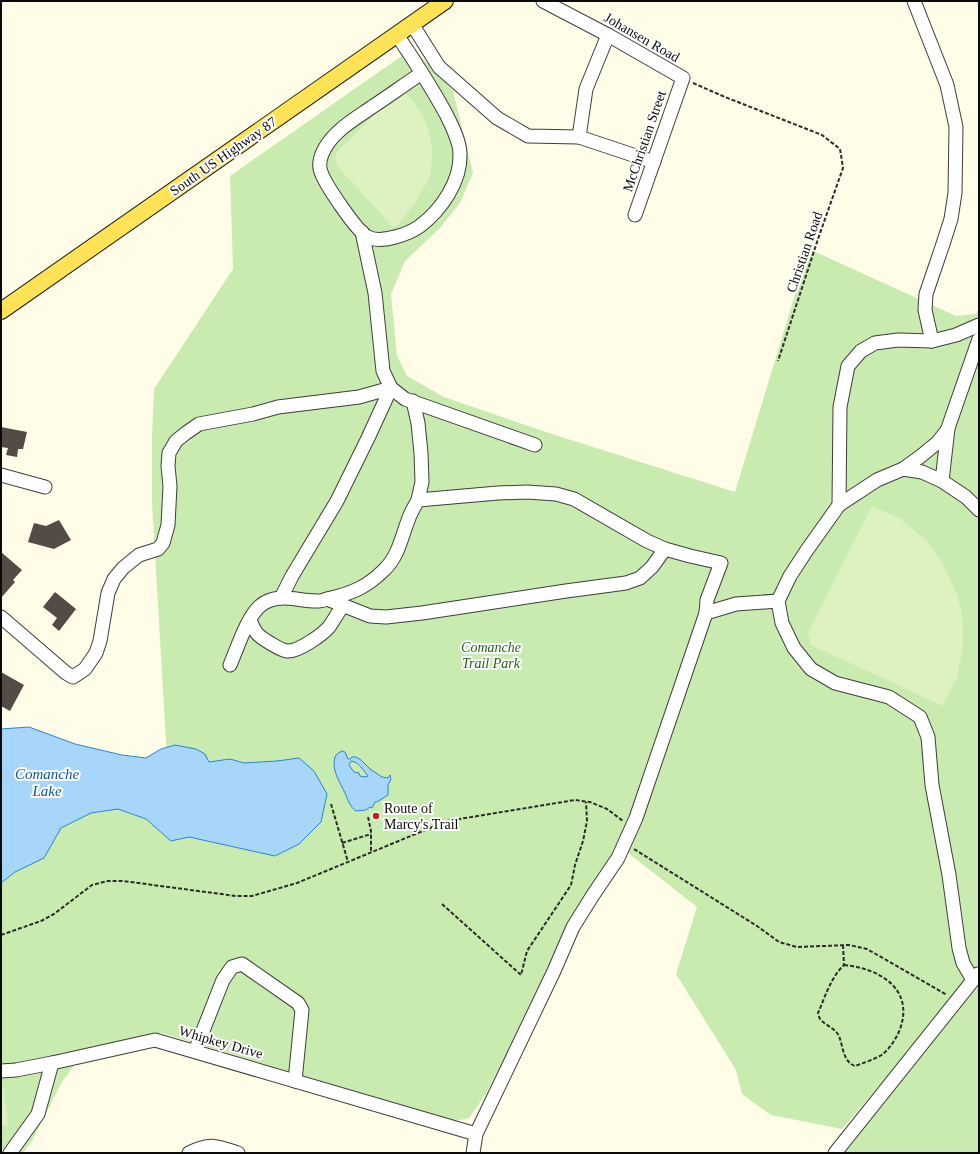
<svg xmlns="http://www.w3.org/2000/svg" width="980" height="1154" font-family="Georgia,serif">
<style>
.green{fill:#c9ebaf}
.pitch{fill:#ddf1c1}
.water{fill:#a8d5fa;stroke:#2b84d5;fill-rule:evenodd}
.building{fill:#534c46}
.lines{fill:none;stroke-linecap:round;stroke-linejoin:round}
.minor-casing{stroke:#3d3d3d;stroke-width:15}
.major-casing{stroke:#1b1b1b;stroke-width:18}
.path{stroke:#2c2c2c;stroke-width:2;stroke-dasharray:4 2;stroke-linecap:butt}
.minor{stroke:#fff;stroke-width:13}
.major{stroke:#ffe357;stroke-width:16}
.poi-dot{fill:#c1201b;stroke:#fff;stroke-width:1.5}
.labels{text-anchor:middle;stroke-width:4;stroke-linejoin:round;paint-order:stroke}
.street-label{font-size:14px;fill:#0a0a0a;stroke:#fff}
.park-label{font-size:14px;font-style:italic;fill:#226418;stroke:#fff}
.poi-label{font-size:14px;fill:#0a0a0a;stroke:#fff;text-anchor:start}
.water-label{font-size:15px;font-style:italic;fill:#0e55a1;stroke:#fff}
</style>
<rect width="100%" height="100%" fill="#fffce7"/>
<g class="green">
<polygon points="413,48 453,91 473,173 460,203 439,229 405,261 391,294 397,356 407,376 444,397 549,433 735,492 809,249 956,316 976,314 979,307 979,965 883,1081 842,1129 771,1115 742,1094 736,1070 676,974 697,907 618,845 573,918 524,1020 485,1095 469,1118 451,1122 377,1102 243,1058 162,1033 86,1049 62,1082 32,1141 23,1153 1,1153 1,857 71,802 168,774 152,503 152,437 154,389 233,269 230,176"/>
<polygon points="979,983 979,1153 841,1153"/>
</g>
<g class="pitch">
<path d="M400,91C407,94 411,99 416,105C431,124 436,154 429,178C428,182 425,185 423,189C415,204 406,216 394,228L337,166C335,160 335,157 338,151L395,94Z"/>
<polygon points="872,506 901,519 928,542 942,562 956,592 961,609 963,627 963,647 957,678 943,706 811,645 808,632"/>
<polygon points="1,1089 4,1089 8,1126 1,1126"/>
</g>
<g class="water">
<polygon points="29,727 75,744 122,755 146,758 161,749 175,745 196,749 205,754 209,762 230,759 244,763 277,761 299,758 314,771 327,794 321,822 299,844 275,856 189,837 171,841 146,819 118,809 91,813 61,828 44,858 15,872 1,883 1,729"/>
<path d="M342,751L345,752L348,759H350L352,757H356L361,760L370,769L382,777L388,778L390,775L391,779L388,785V795L377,802H375L372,808L370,807L366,810L356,811C350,807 348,800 345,793C340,782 331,770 335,757C336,754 340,752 342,751ZM351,761C359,762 363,770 368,776L365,777L360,776L359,773L354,772L349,765Z"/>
</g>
<g class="building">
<polygon points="1,427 27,432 23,449 18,449 17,457 6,455 8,448 1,447"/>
<polygon points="59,520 71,540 54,549 28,542 34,523 46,526"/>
<polygon points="1,552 22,570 13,580 15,582 1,598"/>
<polygon points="55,592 76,609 59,631 52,625 57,618 43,607"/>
<polygon points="1,672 24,685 10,711 1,706"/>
</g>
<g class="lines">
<defs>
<g id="minor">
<polyline points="543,1 608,35 683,78 635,215"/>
<polyline points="914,1 947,85 956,127 955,193 951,219 943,244 926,294 925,310 932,341"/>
<polyline points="412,24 439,67 497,118 528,136 579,137 586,89 608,35"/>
<path d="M397,35C414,60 430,85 445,112C451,124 460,141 460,154C461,182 441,210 420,226C409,234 381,244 368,237C357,232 325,184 321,172C318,164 321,155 325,148C335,130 355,119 372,107C389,96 405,84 422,73"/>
<polyline points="579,137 654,162"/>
<polyline points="362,232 375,293 383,371 391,388 405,399 535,445"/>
<polyline points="413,401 418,423 421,453 422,482 418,500 498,493 527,492 556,494 574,499 647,541 665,549"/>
<polyline points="903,469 921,456 938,442 948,429"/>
<polyline points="1,475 45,487"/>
<polyline points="942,481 966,497 979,510"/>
<polyline points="839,505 877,480 903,469 922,472 942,481 948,428 979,339"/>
<polyline points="281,598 292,576 337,501 368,438 391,388"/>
<polyline points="327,599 370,616 386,617 422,613 566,591 626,583 640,578 652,567 665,549 690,556 721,563 707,600 706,613 636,818 618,858 593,895 573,927 554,971 476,1134 473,1153"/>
<polyline points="706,613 736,604 778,601"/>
<polyline points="1,617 66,673 73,677 85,669 96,653 100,641 108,593 114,579 123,568 139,555 158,549 163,543 168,525 170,486 168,466 169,453 176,441 186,433 199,424 253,414 278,407 359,397 391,388"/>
<path d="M250,620C255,633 258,636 270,643C275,646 281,650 287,651C298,652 322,635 329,627C334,620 338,612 343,606"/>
<path d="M230,665C237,649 247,617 260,606C277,591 299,602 319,601C323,601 327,599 331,598C353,593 368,586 384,570C400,555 402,533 411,513C413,509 416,504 418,500"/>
<polyline points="973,980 963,963 959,948 949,875 932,785 928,737 920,717 889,697 835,683 811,669 794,648 782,623 778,601 790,576 807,550 839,505 840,407 848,366 861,351 875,343 898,340 932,341 956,335 979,325"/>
<polyline points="195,1051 223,980 232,967 242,964 298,1003 302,1010 295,1081"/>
<polyline points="1,1071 16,1070 52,1063"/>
<polyline points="10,1153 38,1114 52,1063 155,1040 476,1134"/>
<path d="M189,1153C210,1142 217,1146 238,1153"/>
<polyline points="835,1153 978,974"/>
</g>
<polyline id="major" points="1,311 445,1"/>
</defs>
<use href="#minor" class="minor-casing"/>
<use href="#major" class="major-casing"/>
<g class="path">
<polyline points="693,83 725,97 822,135 840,149 843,168 818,239 778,361"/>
<polyline points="331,804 348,862"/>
<polyline points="368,817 371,831 371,852"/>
<polyline points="342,843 371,834"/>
<polyline points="634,849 757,926 779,942 797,947 849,945 867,949 947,995"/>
<polyline points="442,904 521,975 527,951 571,885 575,865 583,841 587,821 586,802"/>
<polyline points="1,935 41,921 54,914 92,885 108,881 123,881 236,896 252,896 297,883 447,821 575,800 590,802 607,809 623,821"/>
<path d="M843,945L844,965C831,977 825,997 818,1013C819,1015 819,1018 820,1019C826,1026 835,1028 839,1036C843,1046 843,1062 855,1066C863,1063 876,1059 883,1054C891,1047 898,1036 901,1026C913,987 877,968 844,965"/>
</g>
<use href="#minor" class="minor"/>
<use href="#major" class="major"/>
</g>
<circle class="poi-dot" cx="376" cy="816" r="4"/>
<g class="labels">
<g class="street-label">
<text transform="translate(642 37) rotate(30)" y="5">Johansen Road</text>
<text transform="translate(644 141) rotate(-71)" y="5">McChristian Street</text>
<text transform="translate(223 156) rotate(-35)" y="5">South US Highway 87</text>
<text transform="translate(804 252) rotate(-71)" y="5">Christian Road</text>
<text transform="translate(221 1042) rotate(16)" y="5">Whipkey Drive</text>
</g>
<g class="park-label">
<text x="491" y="652">Comanche<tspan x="491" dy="16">Trail Park</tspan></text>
</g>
<g class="poi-label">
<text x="384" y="813">Route of<tspan x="384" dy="16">Marcy's Trail</tspan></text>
</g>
<g class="water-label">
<text x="47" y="779">Comanche<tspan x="47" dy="17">Lake</tspan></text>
</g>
</g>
<rect width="980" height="1154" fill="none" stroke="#0a0a0a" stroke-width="4"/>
</svg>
